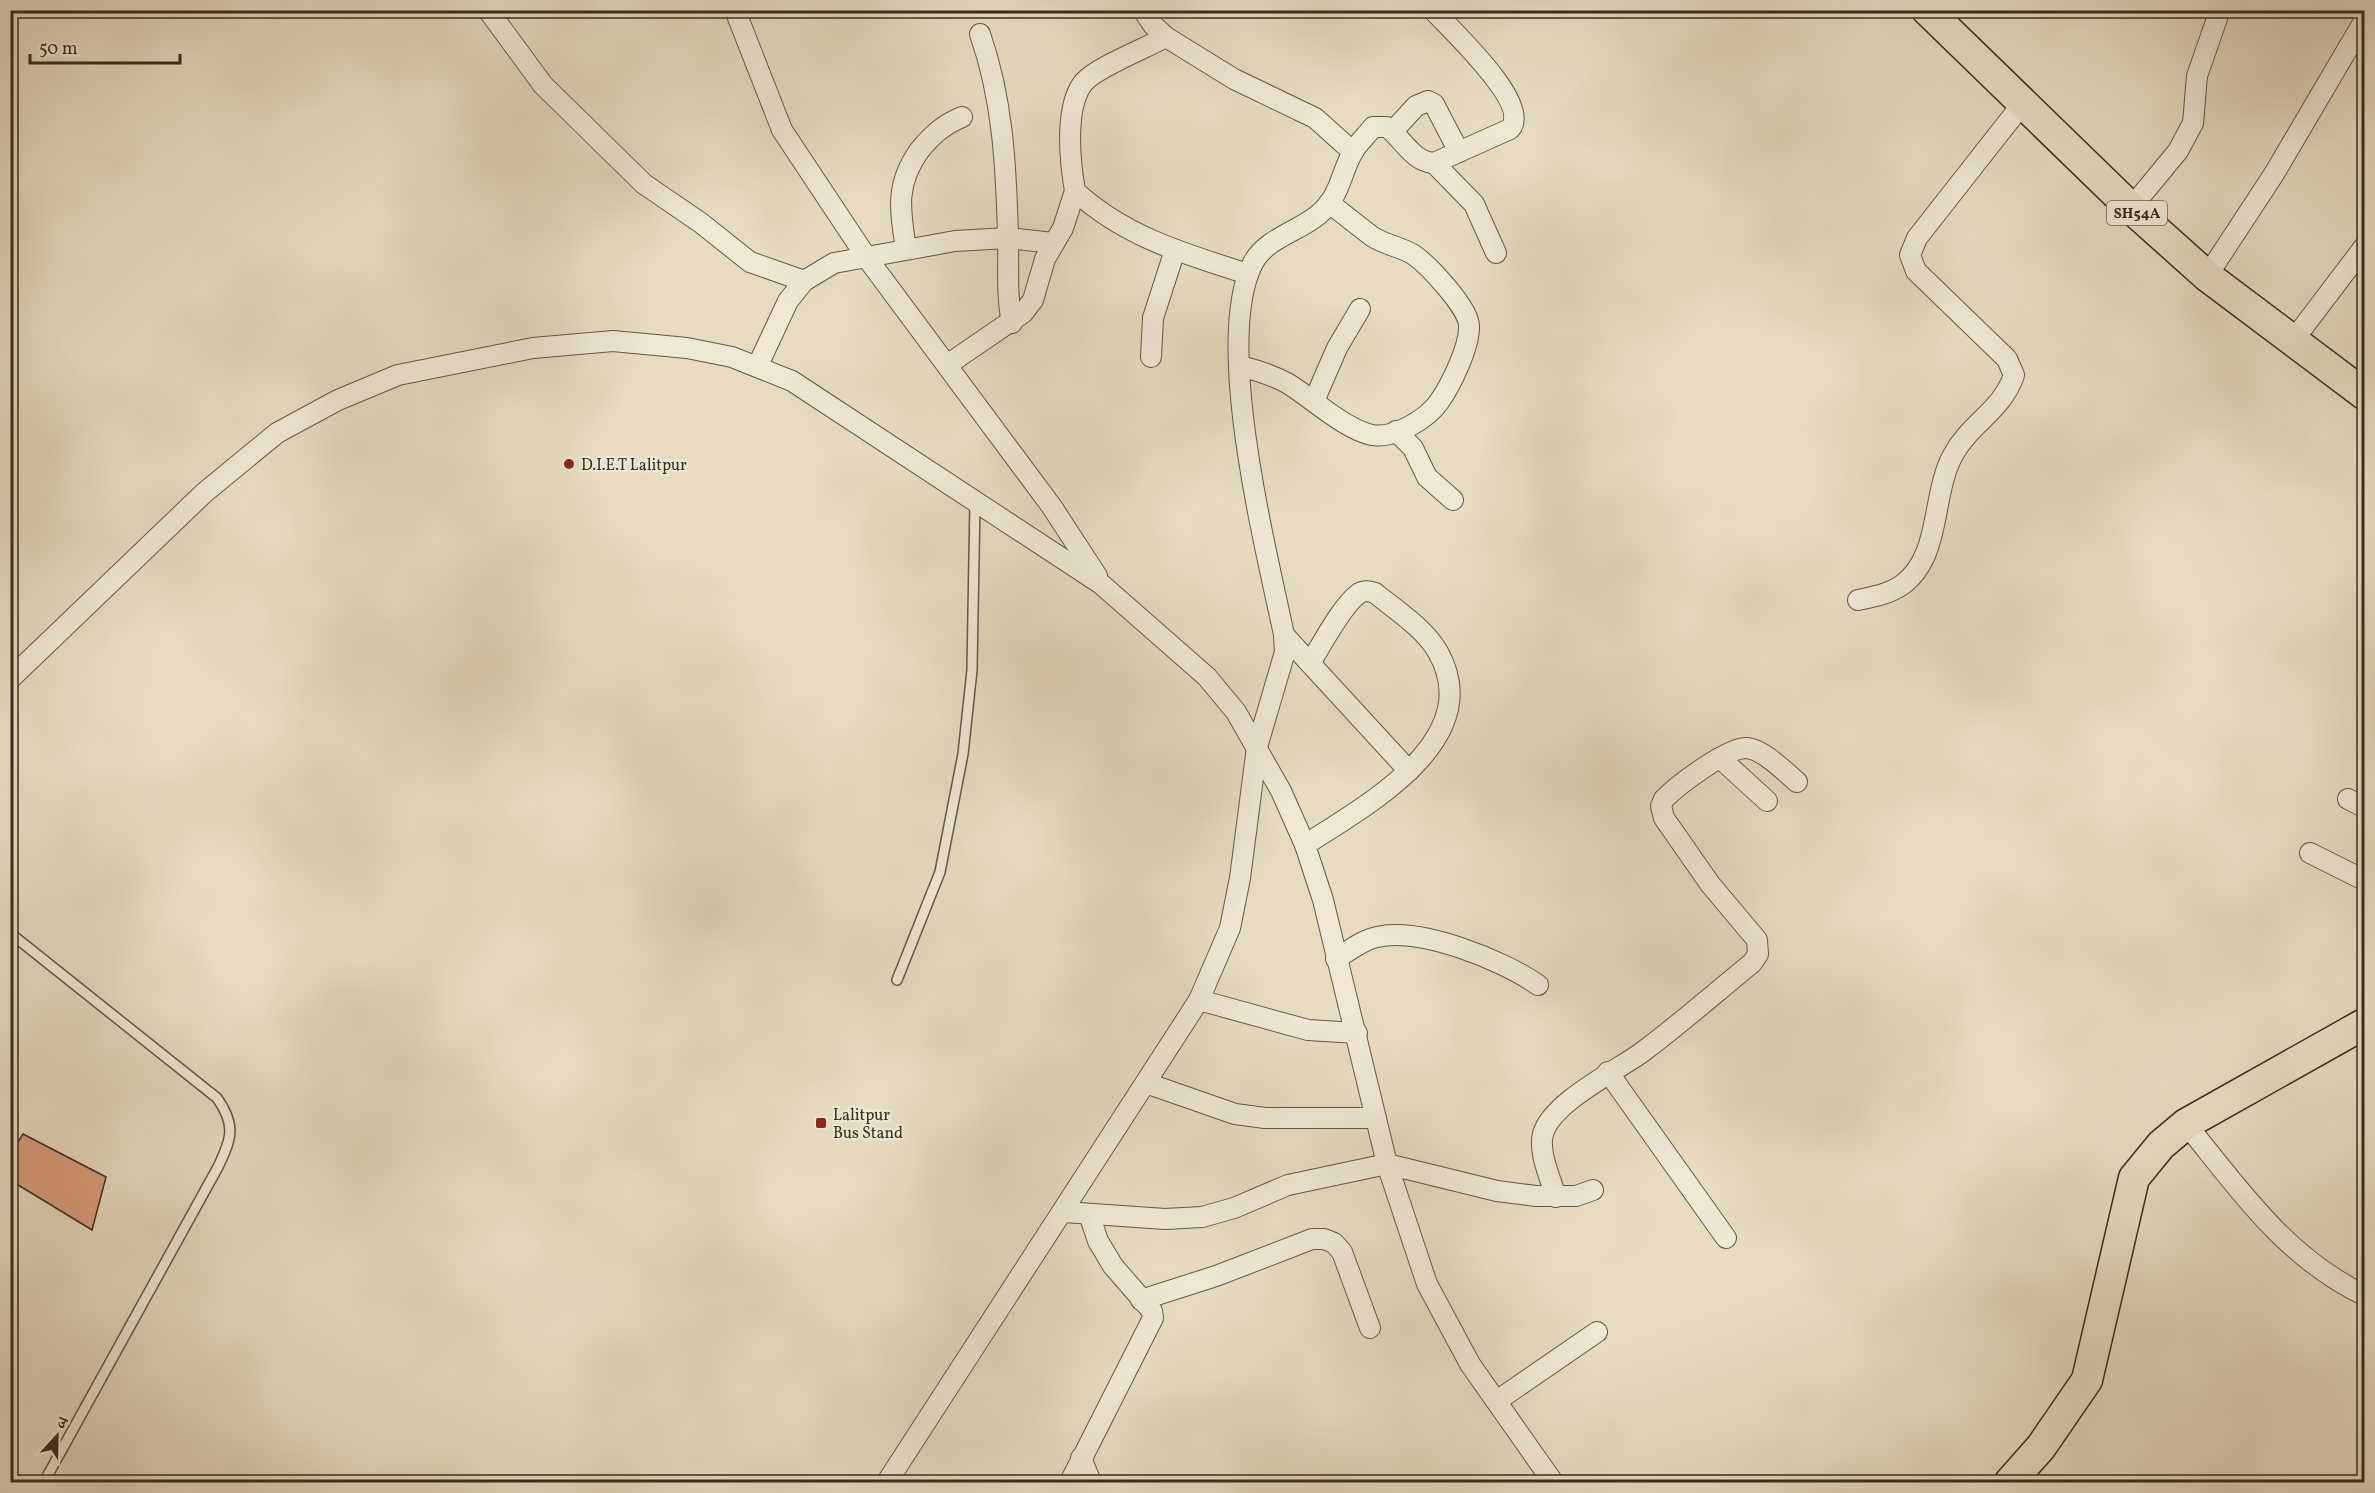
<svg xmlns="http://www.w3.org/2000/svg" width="2375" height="1493" font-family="Vollkorn,'Noto Serif Devanagari',serif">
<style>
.building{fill:#da9e7e;stroke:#372c1e;stroke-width:1.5}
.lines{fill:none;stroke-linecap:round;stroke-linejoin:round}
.service-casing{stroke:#635847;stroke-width:12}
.minor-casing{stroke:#635847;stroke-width:22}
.primary-casing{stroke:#372c1e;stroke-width:33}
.service{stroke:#efe8d7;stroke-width:9}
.minor{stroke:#efe8d7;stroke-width:20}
.primary{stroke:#e7dcc2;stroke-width:30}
.poi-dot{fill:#8f2418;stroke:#efe8d7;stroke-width:2}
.labels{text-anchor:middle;stroke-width:4.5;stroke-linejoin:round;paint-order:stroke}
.shield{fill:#efe8d7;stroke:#6e6456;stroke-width:1.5}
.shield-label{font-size:15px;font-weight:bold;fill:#372c1e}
.poi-label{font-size:16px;fill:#372c1e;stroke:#efe8d7;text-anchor:start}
</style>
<rect width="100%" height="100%" fill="#e7dcc2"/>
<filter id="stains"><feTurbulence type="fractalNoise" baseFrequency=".00333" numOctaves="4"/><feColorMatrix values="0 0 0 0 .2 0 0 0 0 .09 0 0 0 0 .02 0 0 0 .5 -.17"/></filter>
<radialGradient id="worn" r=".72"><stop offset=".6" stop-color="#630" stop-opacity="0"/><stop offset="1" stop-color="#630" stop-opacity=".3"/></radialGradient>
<polygon class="building" points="23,1134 106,1177 92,1230 10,1180 10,1154"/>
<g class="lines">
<defs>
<g id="service">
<path d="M10,933L217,1098C236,1125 232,1138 218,1167L44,1482"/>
<polyline points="897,980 940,872 963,754 972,670 975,501"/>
</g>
<g id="minor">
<polyline points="488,10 543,85 644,184 701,223 750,262 804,281"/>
<polyline points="735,10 782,130 867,258 1052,507 1097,576"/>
<polyline points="1143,10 1153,25 1166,37 1234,79 1315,118 1353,152"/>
<path d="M980,34C1003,100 1006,166 1008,235C1009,265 1006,293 1012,323"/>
<path d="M1166,37C1148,47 1097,67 1084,82C1064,106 1070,162 1075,191C1125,237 1185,254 1248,274"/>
<polyline points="1393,131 1416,106 1428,101 1434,104 1459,152"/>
<polyline points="1434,163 1474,204 1496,253"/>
<polyline points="2131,208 2178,151 2193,123 2197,76 2220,10"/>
<path d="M906,249C900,210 895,185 919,151C932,135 943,125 962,117"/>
<polyline points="2207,276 2274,174 2364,21"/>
<polyline points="2292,342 2364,247"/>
<polyline points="1151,357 1153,318 1175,250"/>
<polyline points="758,365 788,301 804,281 834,263 955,241 1008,238 1053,243"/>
<polyline points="947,365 1023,313 1033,300 1045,259 1063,228 1075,191"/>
<path d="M1240,366C1256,370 1272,375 1287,383C1312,398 1344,429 1372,435C1394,439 1427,419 1439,402C1451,385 1470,346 1469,326C1469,308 1429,266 1414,255C1401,247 1386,245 1373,237C1358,226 1344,214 1329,203"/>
<polyline points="1314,401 1337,348 1360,309"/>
<polyline points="1396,431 1413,448 1427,477 1453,500"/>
<path d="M1858,600C1873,597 1889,594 1902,585C1942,556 1931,495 1953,455C1970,423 2002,411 2014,375L2007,359L1916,271L1910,255L1917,238L2023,103"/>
<polyline points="1284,635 1409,771"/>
<polyline points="10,679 204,493 277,433 338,400 398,375 533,348 613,341 687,348 732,357 792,381 1101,584 1207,677 1236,712 1281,791 1305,845 1323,900 1387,1164 1427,1284 1470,1364 1553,1482"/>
<polyline points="1720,758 1767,801"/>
<polyline points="2348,799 2364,807"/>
<path d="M1305,845C1364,806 1488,741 1438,652C1424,628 1396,610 1375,593C1369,591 1362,590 1357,595C1342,606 1321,646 1310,663"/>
<polyline points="2310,853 2364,880"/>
<path d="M1336,959C1349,951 1362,940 1377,937C1420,927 1503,960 1538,985"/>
<polyline points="1199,1000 1308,1030 1357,1033"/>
<polyline points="1608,1072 1726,1238"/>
<polyline points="1146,1083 1235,1114 1265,1118 1376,1118"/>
<path d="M2186,1124C2240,1190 2285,1257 2364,1295"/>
<path d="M1556,1197C1551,1180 1538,1152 1543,1134C1551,1103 1616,1071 1641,1053C1679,1025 1715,993 1752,963L1758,954L1757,940L1710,884L1664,818L1661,806L1664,799C1678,785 1728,747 1747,748C1764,750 1784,771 1797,782"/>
<polyline points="1064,1212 1165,1219 1202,1217 1234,1208 1288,1185 1387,1164 1497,1191 1536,1196 1576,1196 1593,1190"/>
<polyline points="1141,1300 1216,1276 1312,1239 1324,1239 1334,1243 1342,1252 1370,1328"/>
<polyline points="1498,1400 1597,1332"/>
<polyline points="1081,1458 1091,1482"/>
<path d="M887,1482L1199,1000L1230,928L1240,878L1257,747L1285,652L1284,635C1266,548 1213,341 1253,263C1265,239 1299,231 1318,215C1341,196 1340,174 1353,152C1358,143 1367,135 1373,127H1387C1403,139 1413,162 1434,163L1510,129C1532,104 1451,30 1433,10"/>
<polyline points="1070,1482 1153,1318 1152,1311 1113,1266 1098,1241 1089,1214"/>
</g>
<g id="primary">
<polyline points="1927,10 2131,208 2207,276 2364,394"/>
<polyline points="2010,1482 2041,1447 2087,1380 2134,1178 2161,1145 2186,1124 2364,1024"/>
</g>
</defs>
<use href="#service" class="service-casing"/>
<use href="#minor" class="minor-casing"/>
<use href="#primary" class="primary-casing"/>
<use href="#service" class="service"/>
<use href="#minor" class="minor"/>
<use href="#primary" class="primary"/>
</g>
<g class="poi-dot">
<circle cx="569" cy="464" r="6"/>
<rect x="815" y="1117" width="12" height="12" rx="3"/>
</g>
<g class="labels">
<rect class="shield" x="2107" y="201" width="60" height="24" rx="4.5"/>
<g class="shield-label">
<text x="2137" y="218">SH54A</text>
</g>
<g class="poi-label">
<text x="581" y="470">D.I.E.T Lalitpur</text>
<text x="833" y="1120">Lalitpur<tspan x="833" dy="18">Bus Stand</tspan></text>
</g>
</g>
<rect width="2375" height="1493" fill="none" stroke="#e7dcc2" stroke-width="36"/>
<rect x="12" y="12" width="2351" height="1469" fill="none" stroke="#372c1e" stroke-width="3"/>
<rect x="18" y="18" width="2339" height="1457" fill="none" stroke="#372c1e" stroke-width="1.5"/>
<g transform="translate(57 1436) rotate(22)" stroke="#efe8d7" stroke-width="4.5" paint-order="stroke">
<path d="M0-4.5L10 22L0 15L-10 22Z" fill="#372c1e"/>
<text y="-9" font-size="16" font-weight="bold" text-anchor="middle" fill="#372c1e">उ</text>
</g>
<path d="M30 54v9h150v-9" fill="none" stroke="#372c1e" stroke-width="3"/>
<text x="39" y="54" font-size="18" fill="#372c1e" stroke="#efe8d7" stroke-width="4.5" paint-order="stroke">50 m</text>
<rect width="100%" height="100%" filter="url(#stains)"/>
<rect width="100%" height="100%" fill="url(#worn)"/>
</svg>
